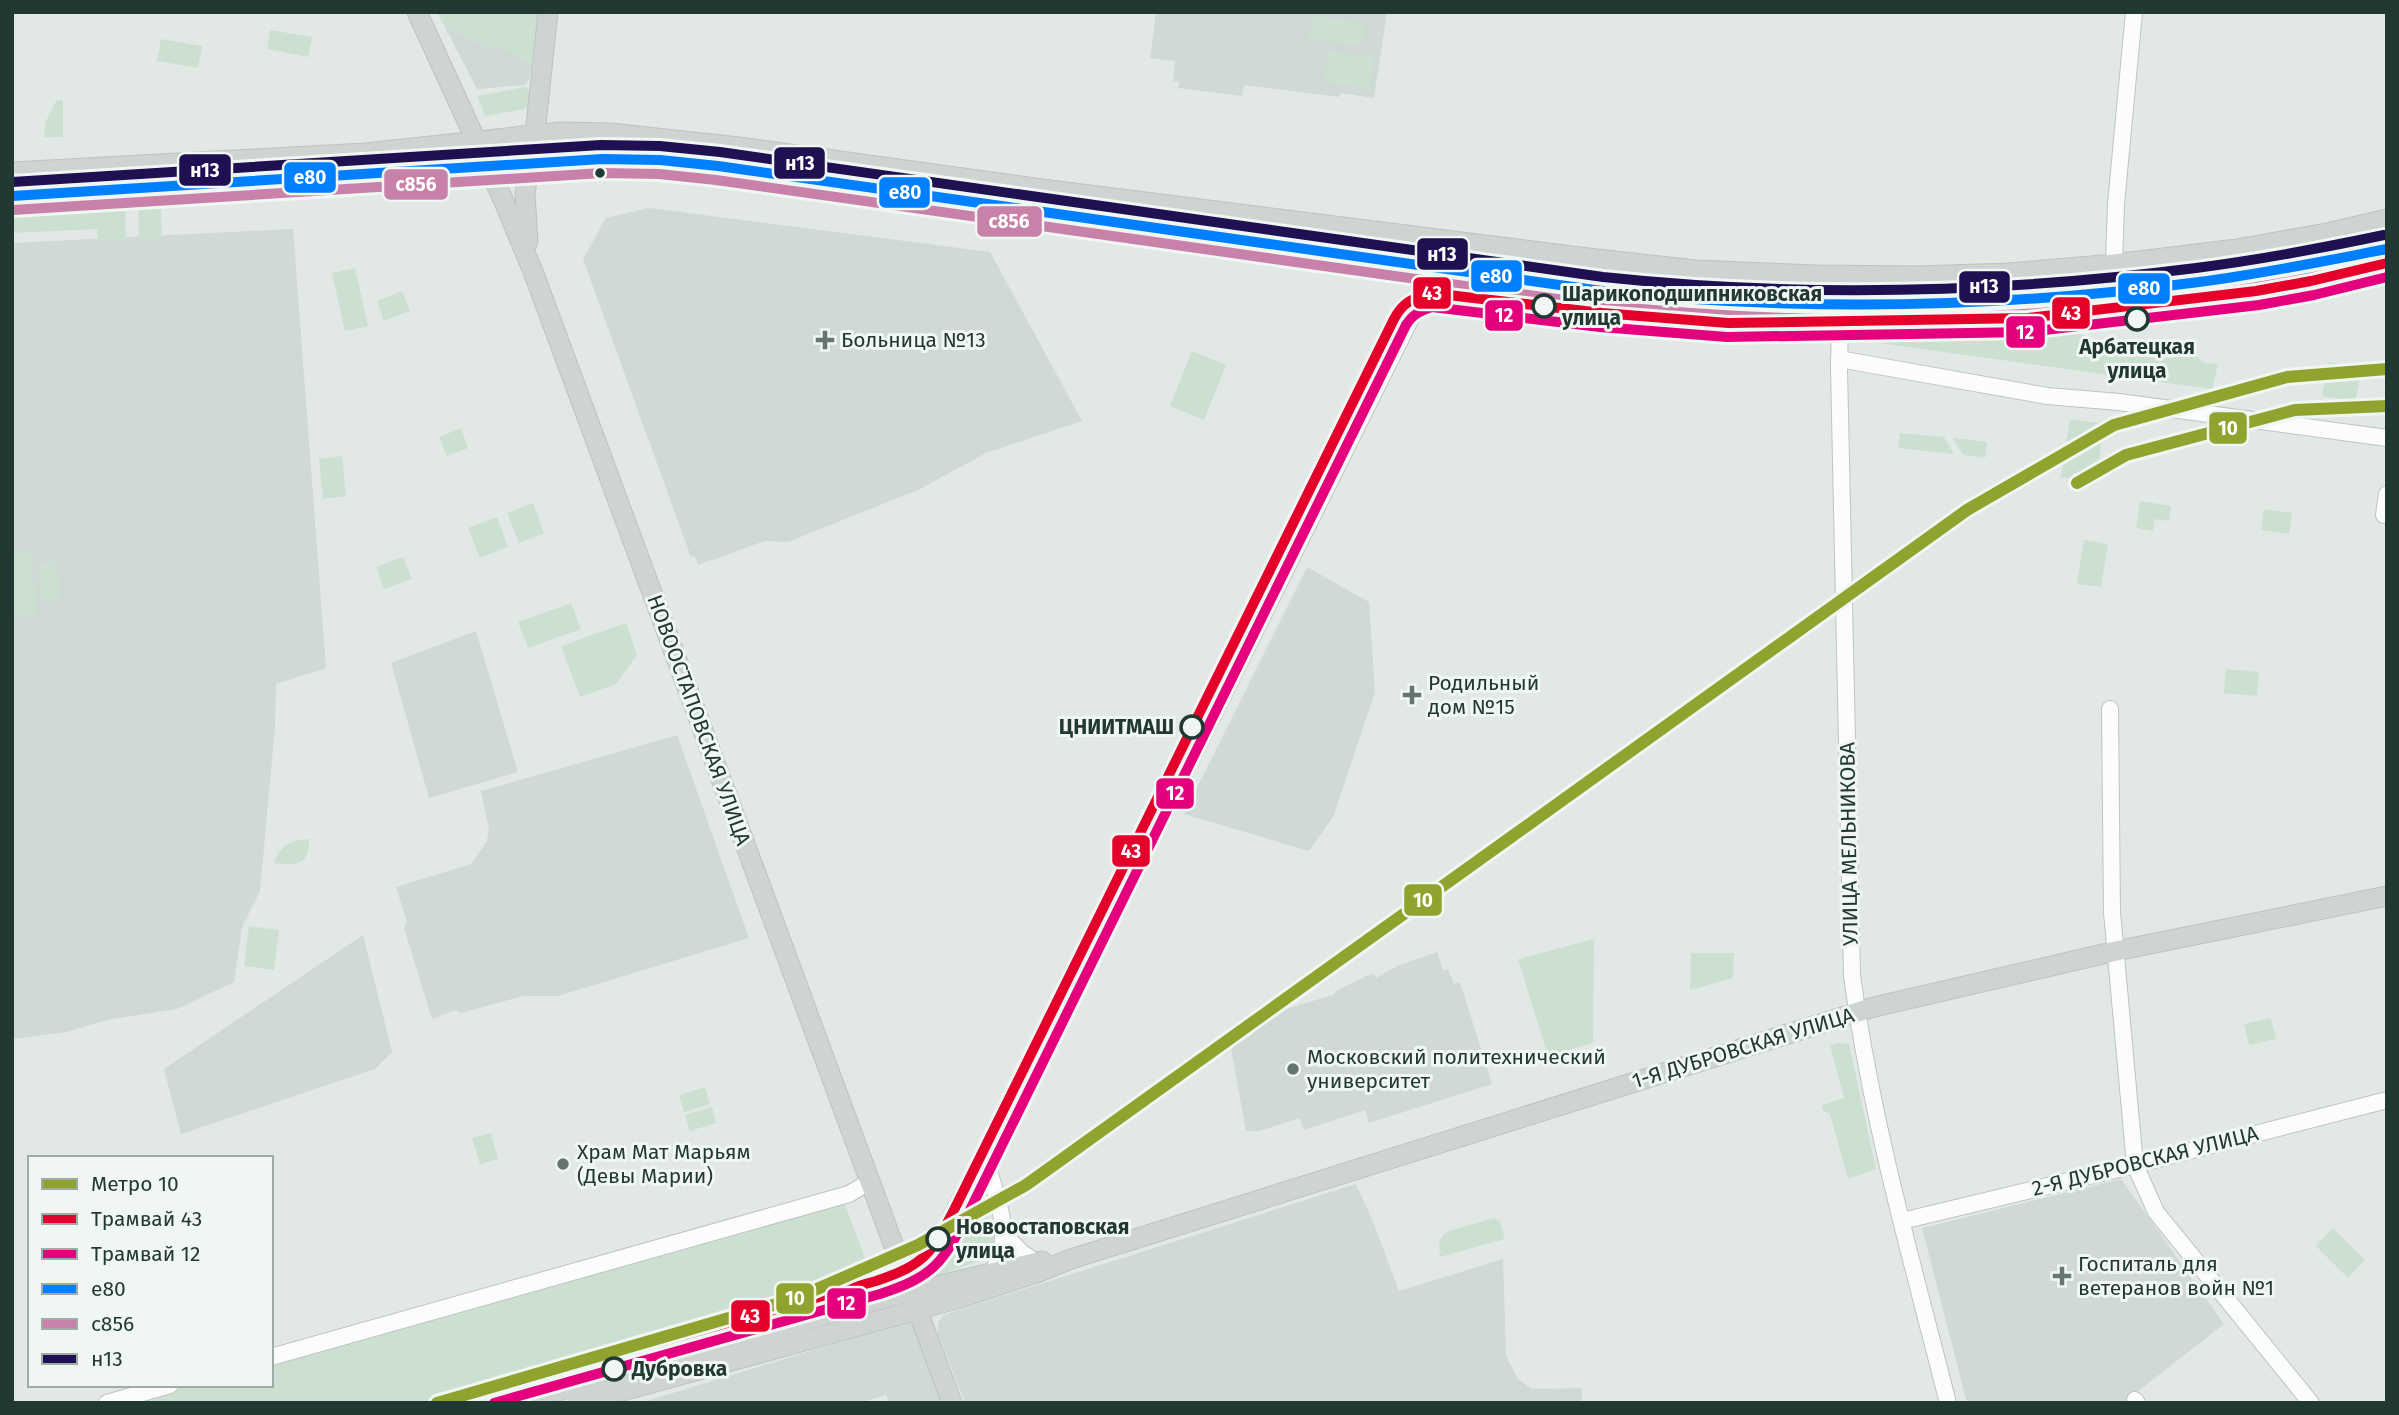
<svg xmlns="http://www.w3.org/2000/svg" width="2399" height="1415" font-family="'Fira Sans',sans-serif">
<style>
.built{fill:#d0d9d5}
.green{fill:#cce0d2}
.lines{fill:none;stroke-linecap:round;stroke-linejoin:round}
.minor-casing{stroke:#bfc4c2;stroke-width:18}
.major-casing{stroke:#bcc4c1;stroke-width:21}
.minor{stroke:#fbfcfb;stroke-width:16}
.major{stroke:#cdd4d1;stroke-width:19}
.bus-1-casing{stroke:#f0f7f3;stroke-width:16}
.bus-2-casing{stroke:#f0f7f3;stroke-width:16}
.bus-3-casing{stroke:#f0f7f3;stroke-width:16}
.bus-1{stroke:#007ffe;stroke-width:10}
.bus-2{stroke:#c882aa;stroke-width:10}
.bus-3{stroke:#1f1051;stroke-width:10}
.tram-1-casing{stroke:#f0f7f3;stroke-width:16}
.tram-2-casing{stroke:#f0f7f3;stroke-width:16}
.tram-1{stroke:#e4002b;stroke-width:10}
.tram-2{stroke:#e5007d;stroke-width:10}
.metro-1-casing{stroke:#f0f7f3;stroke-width:18}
.metro-1{stroke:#8fa32e;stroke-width:12}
.bus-dot{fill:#223833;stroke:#f0f7f3;stroke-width:2.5}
.stop-dot{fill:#f0f7f3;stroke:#223833;stroke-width:3.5}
.poi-dot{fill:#657671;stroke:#f0f7f3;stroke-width:2.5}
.labels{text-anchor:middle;stroke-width:6;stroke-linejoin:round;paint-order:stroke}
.stop-label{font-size:21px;font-weight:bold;fill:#223833;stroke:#f0f7f3;text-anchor:start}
.poi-label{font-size:21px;fill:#223833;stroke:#f0f7f3;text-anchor:start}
.street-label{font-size:21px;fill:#223833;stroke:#f0f7f3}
.line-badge{stroke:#f0f7f3;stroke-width:2.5}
.badge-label{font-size:19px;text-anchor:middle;font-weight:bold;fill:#fff}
</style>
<rect width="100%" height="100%" fill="#e2e8e5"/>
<g class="built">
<polygon points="1156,12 1387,12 1374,98 1340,93 1339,97 1244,85 1242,96 1178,88 1179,81 1173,82 1175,61 1150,58"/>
<polygon points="444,25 488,48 502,47 532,63 530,77 525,85 477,89"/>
<polygon points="649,208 990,252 1082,421 986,453 920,489 788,542 765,541 698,565 695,556 691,557 583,259 606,218"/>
<polygon points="293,229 326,668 276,684 275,727 260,891 242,927 234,982 177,1009 106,1020 67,1032 12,1039 12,243"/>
<polygon points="1307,567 1369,602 1375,692 1333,817 1309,851 1184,814"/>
<polygon points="476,631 518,772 429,798 391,663"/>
<polygon points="677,735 749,938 558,996 523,996 461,1013 456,1010 432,1019 404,928 407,922 396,887 471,864 487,841 489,829 481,791"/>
<polygon points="363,935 392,1052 375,1069 181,1134 164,1069"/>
<polygon points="1437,952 1443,970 1448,969 1454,984 1460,982 1492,1084 1369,1123 1365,1110 1304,1130 1300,1118 1259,1131 1246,1131 1231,1048 1282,1010 1333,995 1336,991 1373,973 1376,978 1397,966"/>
<polygon points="2121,1179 2224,1324 2123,1403 1967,1403 1922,1228"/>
<polygon points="1356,1184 1374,1224 1399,1291 1503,1259 1506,1356 1518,1379 1532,1389 1582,1388 1582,1403 965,1403 938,1334 938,1323 943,1315"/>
<polygon points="912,1320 942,1403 889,1403 886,1395 858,1403 640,1403"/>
</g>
<g class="green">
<polygon points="437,12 538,12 532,63 502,47 488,48 444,25"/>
<polygon points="1312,16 1364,23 1361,46 1308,39"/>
<polygon points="270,30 312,37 308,57 267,49"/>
<polygon points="161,39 202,46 198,68 157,61"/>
<polygon points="1328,51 1374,57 1370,88 1324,82"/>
<polygon points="526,87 532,94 530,108 485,116 477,96"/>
<polygon points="63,100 63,137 44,137 46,121 56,101"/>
<polygon points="161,208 162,238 139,240 138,210"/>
<polygon points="125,210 126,240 98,241 97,229 12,233 12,216"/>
<polygon points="355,268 368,326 345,331 332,273"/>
<polygon points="402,291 410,311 384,321 377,301"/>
<polygon points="2059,328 2080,333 2108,353 2164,359 2193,354 2205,363 2218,364 2212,389 1850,339 1850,332 1852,331"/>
<polygon points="1192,351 1226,365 1204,420 1170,406"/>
<polygon points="2329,362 2362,368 2355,402 2322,396"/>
<polygon points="2070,419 2104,424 2096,482 2061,477"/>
<polygon points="461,428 468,448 447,456 439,437"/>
<polygon points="1900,433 1944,437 1954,454 1898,448"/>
<polygon points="1953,438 1987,442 1985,458 1963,455"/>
<polygon points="342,456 346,496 323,499 319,459"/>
<polygon points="2140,501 2171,506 2169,521 2155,519 2153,531 2136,528"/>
<polygon points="533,503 544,533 519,543 507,513"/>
<polygon points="2264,509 2292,513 2289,534 2261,530"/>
<polygon points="497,517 508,547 480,558 468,528"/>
<polygon points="2084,540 2108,544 2101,587 2077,584"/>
<polygon points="32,550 36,614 12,616 12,551"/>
<polygon points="403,557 412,579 384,589 376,567"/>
<polygon points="57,562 60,601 41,602 39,563"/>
<polygon points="571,603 581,629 528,648 518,622"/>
<polygon points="626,623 637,655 616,684 580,697 561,646"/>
<polygon points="2226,669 2259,672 2257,696 2224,693"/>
<path d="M309,839C310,865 296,866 274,863C280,845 291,840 309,839Z"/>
<polygon points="249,926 279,930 274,970 244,966"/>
<polygon points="1594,939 1593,1043 1548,1056 1518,959"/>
<polygon points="1691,953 1734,953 1733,978 1690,990"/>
<polygon points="2271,1018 2276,1039 2249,1045 2244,1024"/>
<polygon points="1838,1043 1849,1044 1876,1169 1848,1179 1830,1114 1823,1110 1822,1105 1844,1098 1830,1045"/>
<polygon points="705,1087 710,1104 684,1112 679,1095"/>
<polygon points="712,1107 716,1123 690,1131 685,1115"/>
<polygon points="491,1133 498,1159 480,1164 472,1138"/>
<polygon points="979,1187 996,1243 992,1257 935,1276"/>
<polygon points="844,1202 872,1277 438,1403 118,1403 181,1385 271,1385 271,1360"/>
<polygon points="1494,1218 1500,1221 1505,1239 1440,1257 1439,1241 1446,1232"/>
<polygon points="2333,1228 2365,1260 2348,1278 2316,1246"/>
</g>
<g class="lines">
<defs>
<g id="minor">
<path d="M1413,237C1424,242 1429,251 1420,261L1409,263L1418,278L1423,294"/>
<polyline points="2237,249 2225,255 2221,266 2228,275 2241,277"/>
<path d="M2156,259L2168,263C2176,273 2172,284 2160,287"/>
<polyline points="2114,264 2116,204 2134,12"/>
<path d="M1841,275L1839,368L1852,975C1871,1120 1912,1261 1948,1403"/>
<polyline points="1697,299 1706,296 1713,287 1711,278 1699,270"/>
<polyline points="1839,359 2047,396 2119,402 2387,438"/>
<polyline points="2384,515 2387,494"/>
<polyline points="2110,709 2112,912 2135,1165 2156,1212 2311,1403"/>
<path d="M988,1167C998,1204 1014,1235 993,1271"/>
<polyline points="1902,1221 2135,1165 2387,1100"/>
<polyline points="1006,1236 1021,1252 1034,1261"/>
<path d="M903,1274C951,1255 947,1193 988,1167L1423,294L1451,270"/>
<polyline points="271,1357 849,1194 869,1182"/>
<polyline points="2135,1400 2137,1403"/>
<polyline points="107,1403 170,1385"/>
</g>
<g id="major">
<polyline points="417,12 502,197 534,274 952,1403"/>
<polyline points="12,172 365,153 561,132 610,133 739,147 1042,189 1588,258 1696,270 1817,275 1918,276 2009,273 2114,264 2237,249 2327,233 2387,219"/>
<path d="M12,196L602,159L660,160L718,166C946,199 1175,233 1404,262C1480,272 1554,287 1630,294C1883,316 2139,303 2387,249"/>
<polyline points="528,242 525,193 535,134 548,12"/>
<polyline points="516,1403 881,1299 1042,1261"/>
<polyline points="579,1403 960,1298 1039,1272 1071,1259 1874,1007 2116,951 2387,896"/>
</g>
</defs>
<use href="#minor" class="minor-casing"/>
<use href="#major" class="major-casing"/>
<use href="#minor" class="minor"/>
<use href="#major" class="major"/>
<defs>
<path id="bus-1" d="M12,196L602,159L660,160L718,166L1602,291C1800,312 2002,308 2199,282C2262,274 2324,261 2387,249"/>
<path id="bus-2" d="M13,210L602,173L659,174L716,180L1600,305C1799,326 2005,324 2204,295C2265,287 2326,275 2387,263"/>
<path id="bus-3" d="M12,182L601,145L660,146L720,152L1603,277C1800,298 2000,293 2196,268C2259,260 2322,248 2384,235"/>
</defs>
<use href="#bus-1" class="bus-1-casing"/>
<use href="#bus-2" class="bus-2-casing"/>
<use href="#bus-3" class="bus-3-casing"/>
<use href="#bus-1" class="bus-1"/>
<use href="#bus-2" class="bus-2"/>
<use href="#bus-3" class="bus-3"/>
<defs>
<path id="tram-1" d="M442,1403L876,1281C926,1264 931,1254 955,1208L1394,319C1403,302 1413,298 1431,293L1602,313L1728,323L2028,318L2256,291L2311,281L2387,263"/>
<path id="tram-2" d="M494,1403L880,1294C934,1276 942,1264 968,1214L1406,325C1413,314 1420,311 1432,307L1600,327L1727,337L2028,332L2259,305L2314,295L2387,277"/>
</defs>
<use href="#tram-1" class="tram-1-casing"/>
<use href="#tram-2" class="tram-2-casing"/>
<use href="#tram-1" class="tram-1"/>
<use href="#tram-2" class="tram-2"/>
<defs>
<g id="metro-1">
<polyline points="2077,483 2126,455 2295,410 2387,406"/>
<polyline points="437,1403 794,1299 918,1245 1026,1185 1967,510 2114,425 2287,377 2387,369"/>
</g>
</defs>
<use href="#metro-1" class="metro-1-casing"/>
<use href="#metro-1" class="metro-1"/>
</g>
<circle class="bus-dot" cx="600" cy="173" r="6"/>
<g class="stop-dot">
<circle cx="1544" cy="306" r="11"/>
<circle cx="2137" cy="319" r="11"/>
<circle cx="1192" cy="727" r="11"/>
<circle cx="938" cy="1239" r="11"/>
<circle cx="614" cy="1369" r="11"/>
</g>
<g class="poi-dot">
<path d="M821.5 329.5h7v7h7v7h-7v7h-7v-7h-7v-7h7z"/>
<path d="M1408.5 684.5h7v7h7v7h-7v7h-7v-7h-7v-7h7z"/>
<circle cx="1293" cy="1069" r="7"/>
<circle cx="563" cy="1164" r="7"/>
<path d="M2058.5 1265.5h7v7h7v7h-7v7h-7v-7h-7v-7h7z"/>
</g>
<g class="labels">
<g class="stop-label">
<text x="1562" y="301">Шарикоподшипниковская<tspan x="1562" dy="24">улица</tspan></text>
<text x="2137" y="354" text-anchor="middle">Арбатецкая<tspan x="2137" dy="24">улица</tspan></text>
<text x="1174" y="734" text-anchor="end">ЦНИИТМАШ</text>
<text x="956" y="1234">Новоостаповская<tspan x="956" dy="24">улица</tspan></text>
<text x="632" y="1376">Дубровка</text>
</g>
<g class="poi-label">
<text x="841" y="347">Больница №13</text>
<text x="1428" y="690">Родильный<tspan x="1428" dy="24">дом №15</tspan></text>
<text x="1307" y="1064">Московский политехнический<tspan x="1307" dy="24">университет</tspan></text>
<text x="577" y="1159">Храм Мат Марьям<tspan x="577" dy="24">(Девы Марии)</tspan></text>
<text x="2078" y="1271">Госпиталь для<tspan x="2078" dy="24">ветеранов войн №1</tspan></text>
</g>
<g class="street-label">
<text transform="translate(699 720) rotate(70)" y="7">НОВООСТАПОВСКАЯ УЛИЦА</text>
<text transform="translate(1849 844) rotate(-91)" y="7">УЛИЦА МЕЛЬНИКОВА</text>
<text transform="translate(1743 1048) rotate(-17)" y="7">1-Я ДУБРОВСКАЯ УЛИЦА</text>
<text transform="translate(2145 1161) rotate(-14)" y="7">2-Я ДУБРОВСКАЯ УЛИЦА</text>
</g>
</g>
<g class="line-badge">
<rect x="773" y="146" width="53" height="34" rx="7" fill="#1f1051"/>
<rect x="178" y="153" width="54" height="34" rx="7" fill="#1f1051"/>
<rect x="283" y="161" width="54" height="33" rx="7" fill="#007ffe"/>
<rect x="383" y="168" width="66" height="33" rx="7" fill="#c882aa"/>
<rect x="878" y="176" width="53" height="33" rx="7" fill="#007ffe"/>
<rect x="976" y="205" width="67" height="33" rx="7" fill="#c882aa"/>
<rect x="1416" y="237" width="53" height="34" rx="7" fill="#1f1051"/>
<rect x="1470" y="259" width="53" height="34" rx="7" fill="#007ffe"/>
<rect x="1958" y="270" width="53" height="34" rx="7" fill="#1f1051"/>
<rect x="2117" y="272" width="54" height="33" rx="7" fill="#007ffe"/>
<rect x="1412" y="276" width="40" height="34" rx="7" fill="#e4002b"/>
<rect x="2051" y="296" width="40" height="34" rx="7" fill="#e4002b"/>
<rect x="1484" y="299" width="40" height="33" rx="7" fill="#e5007d"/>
<rect x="2005" y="315" width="41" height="34" rx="7" fill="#e5007d"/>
<rect x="2208" y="411" width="40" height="34" rx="7" fill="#8fa32e"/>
<rect x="1155" y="777" width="40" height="33" rx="7" fill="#e5007d"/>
<rect x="1111" y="834" width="40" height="34" rx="7" fill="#e4002b"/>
<rect x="1403" y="883" width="40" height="34" rx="7" fill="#8fa32e"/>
<rect x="775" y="1282" width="40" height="33" rx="7" fill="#8fa32e"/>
<rect x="826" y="1287" width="41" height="33" rx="7" fill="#e5007d"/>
<rect x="730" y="1299" width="41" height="34" rx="7" fill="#e4002b"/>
</g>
<g class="badge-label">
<text x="800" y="170">н13</text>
<text x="205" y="177">н13</text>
<text x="310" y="184">е80</text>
<text x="416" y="191">с856</text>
<text x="905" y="199">е80</text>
<text x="1009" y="228">с856</text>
<text x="1442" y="261">н13</text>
<text x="1496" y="283">е80</text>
<text x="1984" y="293">н13</text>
<text x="2144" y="295">е80</text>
<text x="1432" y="300">43</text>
<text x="2071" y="320">43</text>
<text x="1504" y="322">12</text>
<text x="2025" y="339">12</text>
<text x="2228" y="435">10</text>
<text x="1175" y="800">12</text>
<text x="1131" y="858">43</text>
<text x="1423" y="907">10</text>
<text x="795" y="1305">10</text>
<text x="846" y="1310">12</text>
<text x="750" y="1323">43</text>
</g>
<rect width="2399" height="1415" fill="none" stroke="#223833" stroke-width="28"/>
<rect x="28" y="1156" width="245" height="231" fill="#f0f7f3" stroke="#9eaba6" stroke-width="2"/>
<rect x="42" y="1179" width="35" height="10" fill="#8fa32e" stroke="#9eaba6" stroke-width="2"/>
<text x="91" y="1191" font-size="21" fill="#223833">Метро 10</text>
<rect x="42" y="1214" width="35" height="10" fill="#e4002b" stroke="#9eaba6" stroke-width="2"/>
<text x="91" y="1226" font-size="21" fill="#223833">Трамвай 43</text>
<rect x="42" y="1249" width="35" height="10" fill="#e5007d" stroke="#9eaba6" stroke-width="2"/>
<text x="91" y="1261" font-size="21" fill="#223833">Трамвай 12</text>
<rect x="42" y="1284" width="35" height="10" fill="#007ffe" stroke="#9eaba6" stroke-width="2"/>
<text x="91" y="1296" font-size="21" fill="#223833">е80</text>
<rect x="42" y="1319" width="35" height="10" fill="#c882aa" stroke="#9eaba6" stroke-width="2"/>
<text x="91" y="1331" font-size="21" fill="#223833">с856</text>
<rect x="42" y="1354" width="35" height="10" fill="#1f1051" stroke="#9eaba6" stroke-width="2"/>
<text x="91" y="1366" font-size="21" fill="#223833">н13</text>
</svg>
